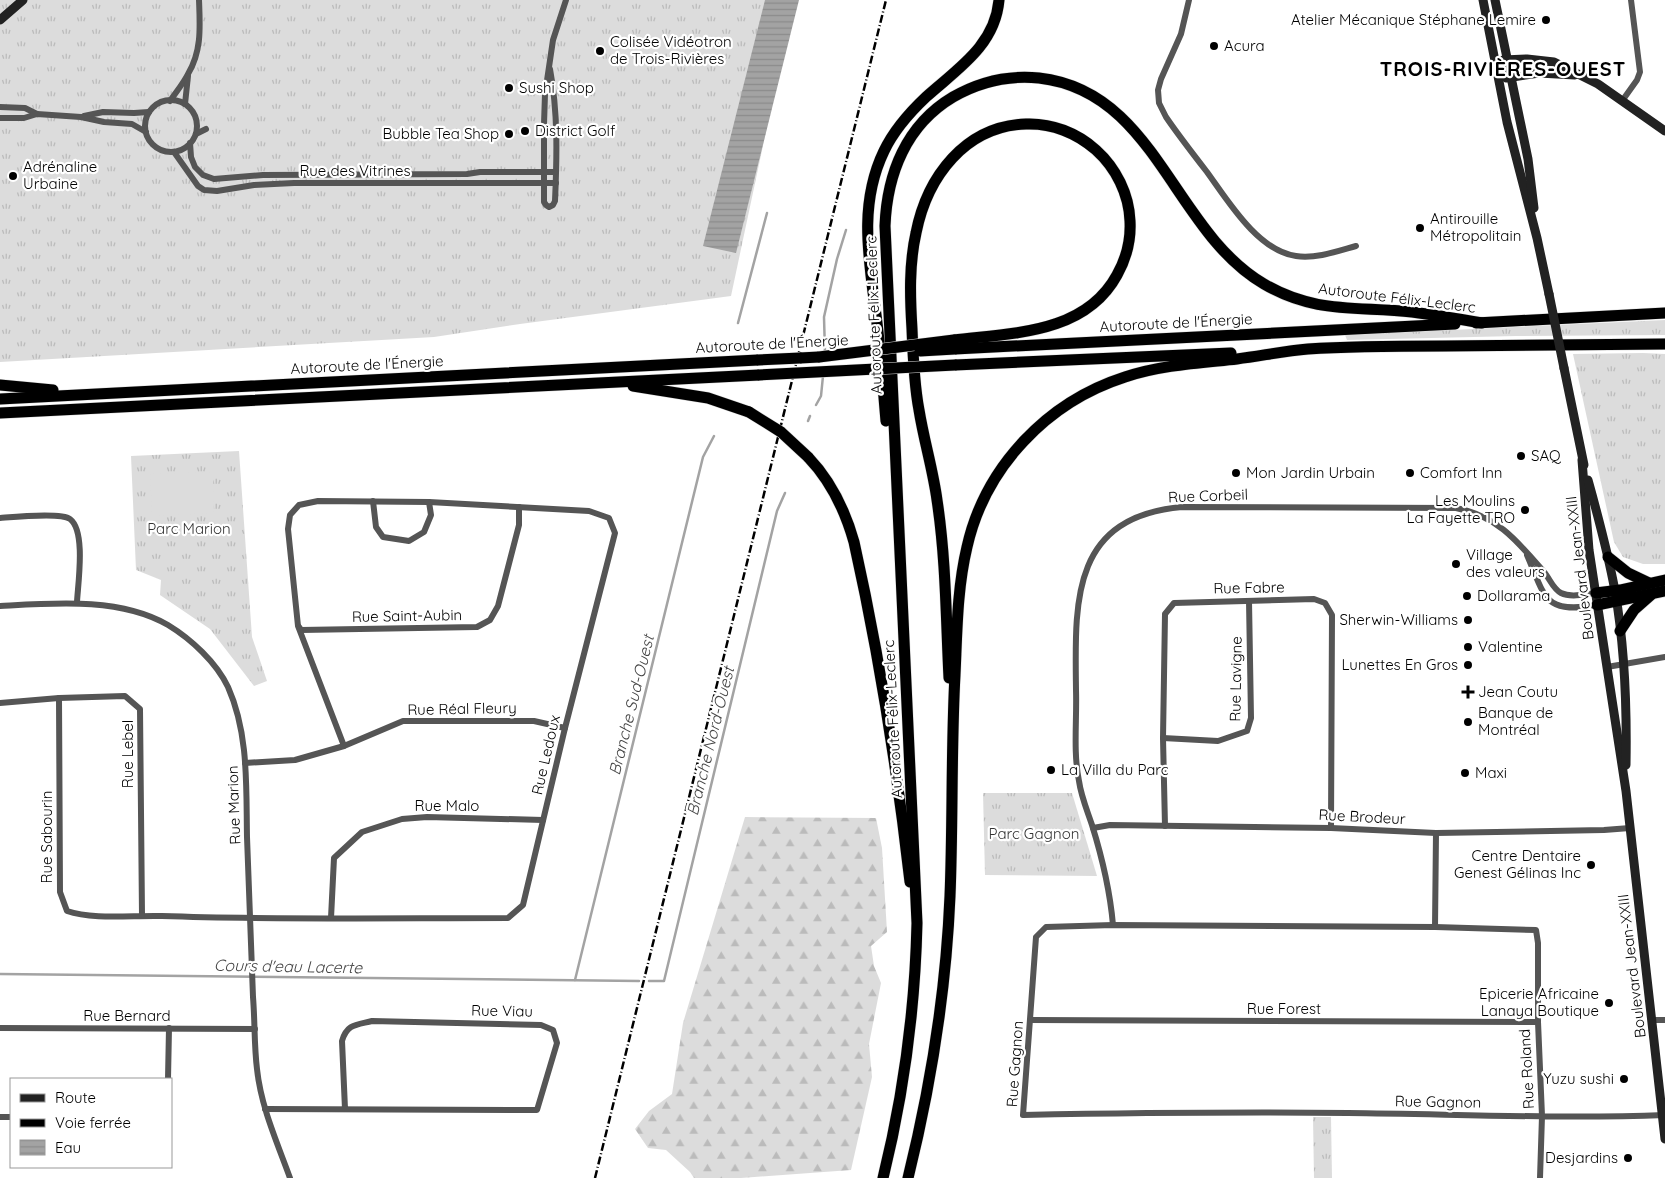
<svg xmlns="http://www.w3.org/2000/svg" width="1665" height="1178" font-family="Quicksand,sans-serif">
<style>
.grass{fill:url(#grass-tufts)}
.forest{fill:url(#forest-firs)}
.pitch{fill:#dcdcdc}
.water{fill:url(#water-rules)}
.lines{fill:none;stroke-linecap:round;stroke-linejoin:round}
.stream{stroke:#a3a3a3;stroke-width:2.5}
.highway-casing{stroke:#dbdbdb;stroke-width:12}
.street{stroke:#555;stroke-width:6}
.secondary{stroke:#222;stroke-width:9}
.highway{stroke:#000;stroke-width:11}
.rail{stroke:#000;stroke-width:2.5;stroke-dasharray:8 2.5 1 2.5;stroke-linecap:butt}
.highway-bridge-casing{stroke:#dbdbdb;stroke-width:12;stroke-linecap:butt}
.secondary-bridge{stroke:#222;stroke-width:9}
.highway-bridge{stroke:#000;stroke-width:11}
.poi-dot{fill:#000;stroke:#fff;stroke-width:2}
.labels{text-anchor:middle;stroke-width:4.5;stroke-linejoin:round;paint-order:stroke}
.poi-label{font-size:15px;fill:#000;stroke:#fff;text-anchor:start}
.street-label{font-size:15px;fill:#000;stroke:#fff}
.park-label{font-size:15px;fill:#333;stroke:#fff}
.water-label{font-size:16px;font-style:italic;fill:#444;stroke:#fff}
.district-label{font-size:20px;font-weight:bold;letter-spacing:1px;fill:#000;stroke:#fff}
</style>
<defs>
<pattern id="grass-tufts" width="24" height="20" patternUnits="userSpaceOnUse" patternTransform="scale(1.25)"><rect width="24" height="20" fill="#dcdcdc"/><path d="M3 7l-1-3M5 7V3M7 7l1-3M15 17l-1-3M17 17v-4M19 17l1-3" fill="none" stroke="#bbb"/></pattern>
<pattern id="forest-firs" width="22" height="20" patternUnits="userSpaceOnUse" patternTransform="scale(1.25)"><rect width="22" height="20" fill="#dcdcdc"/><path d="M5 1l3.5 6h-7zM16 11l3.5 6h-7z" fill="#bbb"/></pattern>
<pattern id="water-rules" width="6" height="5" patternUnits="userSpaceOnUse" patternTransform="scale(1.25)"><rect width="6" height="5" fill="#a3a3a3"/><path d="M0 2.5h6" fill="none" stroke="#8b8b8b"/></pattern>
</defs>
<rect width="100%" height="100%" fill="#fff"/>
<g class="grass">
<polygon points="0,0 794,0 731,296 520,324 434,337 0,362"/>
<polygon points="1665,320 1665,335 1516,336 1347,340 1345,335"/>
<polygon points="1643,353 1665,354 1665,564 1643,564 1623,557 1614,542 1573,354"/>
<polygon points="239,451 252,637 267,681 254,686 210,629 160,595 161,580 136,570 131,456"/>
<polygon points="983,793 1072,793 1097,876 985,875"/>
<polygon points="1313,1117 1331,1117 1332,1178 1314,1178"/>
</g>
<polygon class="forest" points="745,817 876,818 882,848 887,932 871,946 874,966 881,983 869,1044 872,1077 851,1170 741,1178 694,1178 690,1172 666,1150 648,1148 635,1129 649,1111 672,1094 683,1023"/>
<polygon class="pitch" points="213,472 214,513 152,516 150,474"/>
<polygon class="water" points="765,0 799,0 736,253 703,246"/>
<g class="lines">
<g class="stream">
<polyline points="738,323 767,213"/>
<polyline points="825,353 824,317 837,259 846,230"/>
<polyline points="816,405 821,396 823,376"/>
<polyline points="808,421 810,416"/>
<polyline points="0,974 639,981"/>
<polyline points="575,980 703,457 714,436"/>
<polyline points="649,981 664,981 777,511 785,493"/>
</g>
<defs>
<g id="highway">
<polyline points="1476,323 1665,313"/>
<polyline points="955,349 1455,324"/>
<polyline points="800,358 819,357"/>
<polyline points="955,365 1231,353"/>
<polyline points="0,385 53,390"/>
<polyline points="633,386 708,398 749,412"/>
<polyline points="0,399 758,360"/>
<polyline points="0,413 759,375"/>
<path d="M886,421C883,388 881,355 877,323C870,264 857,207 884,151C894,130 909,113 926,97C957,69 995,46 999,0"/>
<path d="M808,457C831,481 845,510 854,542C879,654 897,768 910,882"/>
<polyline points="1608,557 1628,573 1649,583"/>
<polyline points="1596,593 1620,590 1665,580"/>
<polyline points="1597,605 1665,591"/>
<polyline points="1620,631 1634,610 1651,595"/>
<path d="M949,678C946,619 946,559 937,500C933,470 924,441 919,410C914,384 913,356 912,329C910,297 909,264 916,233C927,177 965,126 1026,124C1052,123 1077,133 1096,150C1116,168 1129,194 1130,221C1131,240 1126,259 1117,275C1085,334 1012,333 954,340"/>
<path d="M883,1178C904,1093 915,1011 917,923L885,226C887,174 906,125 953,97C979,82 1009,75 1039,78C1156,91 1173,231 1264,284C1315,314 1357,306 1412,312C1435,315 1459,319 1482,323"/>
<path d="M908,1178C931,1085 946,992 950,896C953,822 951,748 955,675C957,632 957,589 967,547C985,467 1047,402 1125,377C1161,365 1200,363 1237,359C1261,356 1284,351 1308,349C1353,346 1399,346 1444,346C1517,345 1591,344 1665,344"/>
</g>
</defs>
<use href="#highway" class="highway-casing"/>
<g class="street">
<path d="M1189,0L1181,34L1161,79L1158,90L1159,103L1166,117C1179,136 1193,154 1207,172C1228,201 1258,251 1296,256C1316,259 1338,251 1356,246"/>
<path d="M550,69C558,112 557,156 555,201L553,205L549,207L546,205L544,202V124L545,94L553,40L566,0"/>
<circle cx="171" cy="126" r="26"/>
<path d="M170,101C176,92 183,84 188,74C202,51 200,26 199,0"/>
<polyline points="1622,101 1637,80 1640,72 1631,0"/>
<polyline points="185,104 188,76"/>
<polyline points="0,107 25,108 37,114"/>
<polyline points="84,116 103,112 134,113 149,112"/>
<polyline points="0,118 24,118 37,114 81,117 104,122 132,124 146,132"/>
<polyline points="196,134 206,129"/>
<polyline points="190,143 191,157 195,167 203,175 214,179 263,175 467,174 480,172 555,172"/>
<polyline points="174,152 198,186 204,190 217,191 254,185 294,183 556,183"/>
<polyline points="373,501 376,527 383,537 409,541 424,532 431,515 429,502"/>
<path d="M0,518C13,517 61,512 70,519C86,531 78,583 77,602"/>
<path d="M1527,555C1546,599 1544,614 1597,605"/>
<path d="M0,606C53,603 120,597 168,625C191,639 216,662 228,687C249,734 246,787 247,837C249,890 251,944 253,997C255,1021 254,1045 257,1069C261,1107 277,1142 290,1178"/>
<polyline points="299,627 301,630 477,627 490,620 498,606 519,525 519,507"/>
<polyline points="1607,667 1665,657"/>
<path d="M59,698L60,892L67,911C93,920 133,915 162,916C277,920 392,918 508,918L523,905L565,728L615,533L609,518L589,511L429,502L318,501L299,505L290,515L288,529L298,626L344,746"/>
<polyline points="0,703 59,698 125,696 140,709 142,915"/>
<polyline points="1163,738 1218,741 1247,731 1251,718 1249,601"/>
<polyline points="245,763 295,760 344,746 403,721 534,721 565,728"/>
<polyline points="1165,826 1163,738 1165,614 1174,603 1314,599 1325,603 1332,615 1331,828"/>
<polyline points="1093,828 1110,825 1331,828 1436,833 1604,830 1630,828"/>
<polyline points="331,918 334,858 362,832 402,819 427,817 543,820"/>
<path d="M1113,925C1110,891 1102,857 1092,825C1087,810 1081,796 1079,781C1073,752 1077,720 1076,690C1075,603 1070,517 1182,507L1456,508C1498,516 1518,542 1544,572C1550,579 1553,589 1561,593C1571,598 1585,594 1596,593"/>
<polyline points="1435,927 1436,833"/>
<polyline points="1031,1020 1538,1022"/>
<polyline points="1652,1020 1665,1020"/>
<polyline points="0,1028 255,1029"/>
<polyline points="168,1079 169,1028"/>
<path d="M265,1109L537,1110L557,1043L553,1030L541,1025L372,1021C356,1025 347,1024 342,1041L345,1109"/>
<polyline points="0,1117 11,1117"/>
<path d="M1540,1178L1542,1116L1538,1022V943L1536,930L1435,927L1113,925L1046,927L1036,937L1023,1115C1131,1113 1239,1112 1348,1113C1453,1114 1559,1119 1665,1115"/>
</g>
<g class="secondary">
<polyline points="1483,0 1507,122 1537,238 1549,294"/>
<polyline points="1495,0 1528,159 1534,208"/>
<polyline points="0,20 23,0"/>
<polyline points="1503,60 1527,59 1554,62 1598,84 1665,131"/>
<polyline points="1506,78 1539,73 1575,75"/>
<polyline points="1564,368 1584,465"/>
<polyline points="1582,460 1589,550 1626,791 1665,1139"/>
<path d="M1588,480C1598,516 1608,553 1615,591C1625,648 1627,707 1626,765"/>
</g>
<use href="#highway" class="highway"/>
<polyline class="rail" points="595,1178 886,0"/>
<defs>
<g id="highway-bridge">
<polyline points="920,351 955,349"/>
<polyline points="819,357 954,340"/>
<polyline points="758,360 800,358"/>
<polyline points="759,375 955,365"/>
<polyline points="749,412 781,432 808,457"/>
</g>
</defs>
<use href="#highway-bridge" class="highway-bridge-casing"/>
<polyline class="secondary-bridge" points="1549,294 1564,368"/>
<use href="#highway-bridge" class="highway-bridge"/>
</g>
<g class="poi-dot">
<circle cx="1546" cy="20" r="5"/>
<circle cx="1214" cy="46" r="5"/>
<circle cx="600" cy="51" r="5"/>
<circle cx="509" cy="88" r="5"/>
<circle cx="525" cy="131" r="5"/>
<circle cx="509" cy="134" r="5"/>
<circle cx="13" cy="176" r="5"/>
<circle cx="1420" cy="228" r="5"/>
<circle cx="1521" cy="456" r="5"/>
<circle cx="1236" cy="473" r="5"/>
<circle cx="1410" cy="473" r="5"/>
<circle cx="1525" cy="510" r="5"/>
<circle cx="1456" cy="564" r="5"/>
<circle cx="1467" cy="596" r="5"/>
<circle cx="1468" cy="620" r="5"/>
<circle cx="1468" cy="647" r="5"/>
<circle cx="1468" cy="665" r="5"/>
<path d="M1465.5 684.5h5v5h5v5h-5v5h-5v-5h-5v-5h5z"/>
<circle cx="1468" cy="722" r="5"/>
<circle cx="1051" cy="770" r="5"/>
<circle cx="1465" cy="773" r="5"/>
<circle cx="1591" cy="865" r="5"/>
<circle cx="1609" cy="1003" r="5"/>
<circle cx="1624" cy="1079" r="5"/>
<circle cx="1628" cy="1158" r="5"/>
</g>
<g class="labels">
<g class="poi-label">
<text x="1536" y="25" text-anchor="end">Atelier Mécanique Stéphane Lemire</text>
<text x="610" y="47">Colisée Vidéotron<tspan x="610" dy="17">de Trois-Rivières</tspan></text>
<text x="1224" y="51">Acura</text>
<text x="519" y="93">Sushi Shop</text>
<text x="535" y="136">District Golf</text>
<text x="499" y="139" text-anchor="end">Bubble Tea Shop</text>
<text x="23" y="172">Adrénaline<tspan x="23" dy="17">Urbaine</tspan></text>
<text x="1430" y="224">Antirouille<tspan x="1430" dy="17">Métropolitain</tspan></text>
<text x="1531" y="461">SAQ</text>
<text x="1246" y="478">Mon Jardin Urbain</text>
<text x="1420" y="478">Comfort Inn</text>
<text x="1515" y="506" text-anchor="end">Les Moulins<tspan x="1515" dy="17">La Fayette TRO</tspan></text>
<text x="1466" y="560">Village<tspan x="1466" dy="17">des valeurs</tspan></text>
<text x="1477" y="601">Dollarama</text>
<text x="1458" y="625" text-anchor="end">Sherwin-Williams</text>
<text x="1478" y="652">Valentine</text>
<text x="1458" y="670" text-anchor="end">Lunettes En Gros</text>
<text x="1478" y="697">Jean Coutu</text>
<text x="1478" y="718">Banque de<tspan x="1478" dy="17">Montréal</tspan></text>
<text x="1061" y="775">La Villa du Parc</text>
<text x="1475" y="778">Maxi</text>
<text x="1581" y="861" text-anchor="end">Centre Dentaire<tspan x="1581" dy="17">Genest Gélinas Inc</tspan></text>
<text x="1599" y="999" text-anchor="end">Epicerie Africaine<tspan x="1599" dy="17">Lanaya Boutique</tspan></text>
<text x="1614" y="1084" text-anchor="end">Yuzu sushi</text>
<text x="1618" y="1163" text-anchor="end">Desjardins</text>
</g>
<g class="street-label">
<text x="355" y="176">Rue des Vitrines</text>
<text transform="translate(1397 298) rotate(7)" y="5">Autoroute Félix-Leclerc</text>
<text transform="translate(874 315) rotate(-92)" y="5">Autoroute Félix-Leclerc</text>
<text transform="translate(1176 323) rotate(-3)" y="5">Autoroute de l'Énergie</text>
<text transform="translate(772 344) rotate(-3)" y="5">Autoroute de l'Énergie</text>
<text transform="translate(367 365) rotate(-3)" y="5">Autoroute de l'Énergie</text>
<text transform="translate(1208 496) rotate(-2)" y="5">Rue Corbeil</text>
<text transform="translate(1580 568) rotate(-97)" y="5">Boulevard Jean-XXIII</text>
<text transform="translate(1249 588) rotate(-1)" y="5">Rue Fabre</text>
<text transform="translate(407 616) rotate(-1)" y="5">Rue Saint-Aubin</text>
<text transform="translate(1236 679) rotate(-89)" y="5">Rue Lavigne</text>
<text transform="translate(462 709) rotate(-1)" y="5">Rue Réal Fleury</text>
<text transform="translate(893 719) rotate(-93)" y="5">Autoroute Félix-Leclerc</text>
<text transform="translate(128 754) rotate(-90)" y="5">Rue Lebel</text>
<text transform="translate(546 755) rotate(-77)" y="5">Rue Ledoux</text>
<text transform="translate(234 805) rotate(-92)" y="5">Rue Marion</text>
<text x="447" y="811">Rue Malo</text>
<text transform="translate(1362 817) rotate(3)" y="5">Rue Brodeur</text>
<text transform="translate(47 837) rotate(-90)" y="5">Rue Sabourin</text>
<text transform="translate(1632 966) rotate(-97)" y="5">Boulevard Jean-XXIII</text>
<text x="1284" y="1014">Rue Forest</text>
<text transform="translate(502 1011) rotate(1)" y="5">Rue Viau</text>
<text x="127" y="1021">Rue Bernard</text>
<text transform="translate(1015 1064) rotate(-86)" y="5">Rue Gagnon</text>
<text transform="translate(1527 1069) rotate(-93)" y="5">Rue Roland</text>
<text transform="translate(1438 1102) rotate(1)" y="5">Rue Gagnon</text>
</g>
<g class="park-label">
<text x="189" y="534">Parc Marion</text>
<text x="1034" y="839">Parc Gagnon</text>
</g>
<g class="water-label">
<text transform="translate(631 705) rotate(-76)" y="6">Branche Sud-Ouest</text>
<text transform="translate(710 741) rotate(-76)" y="6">Branche Nord-Ouest</text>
<text transform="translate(288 966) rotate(1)" y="6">Cours d'eau Lacerte</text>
</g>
<g class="district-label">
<text x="1503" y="76">TROIS-RIVIÈRES-OUEST</text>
</g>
</g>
<rect x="10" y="1078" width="162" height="90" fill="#ffffff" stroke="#999999"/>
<rect x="20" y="1094" width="25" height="8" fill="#222222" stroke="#999999"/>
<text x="55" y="1103" font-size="15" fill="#000000">Route</text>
<rect x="20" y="1119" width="25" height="8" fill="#000000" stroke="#999999"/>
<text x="55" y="1128" font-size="15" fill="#000000">Voie ferrée</text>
<rect x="20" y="1140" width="25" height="15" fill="url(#water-rules)" stroke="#999999"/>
<text x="55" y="1153" font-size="15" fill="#000000">Eau</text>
</svg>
